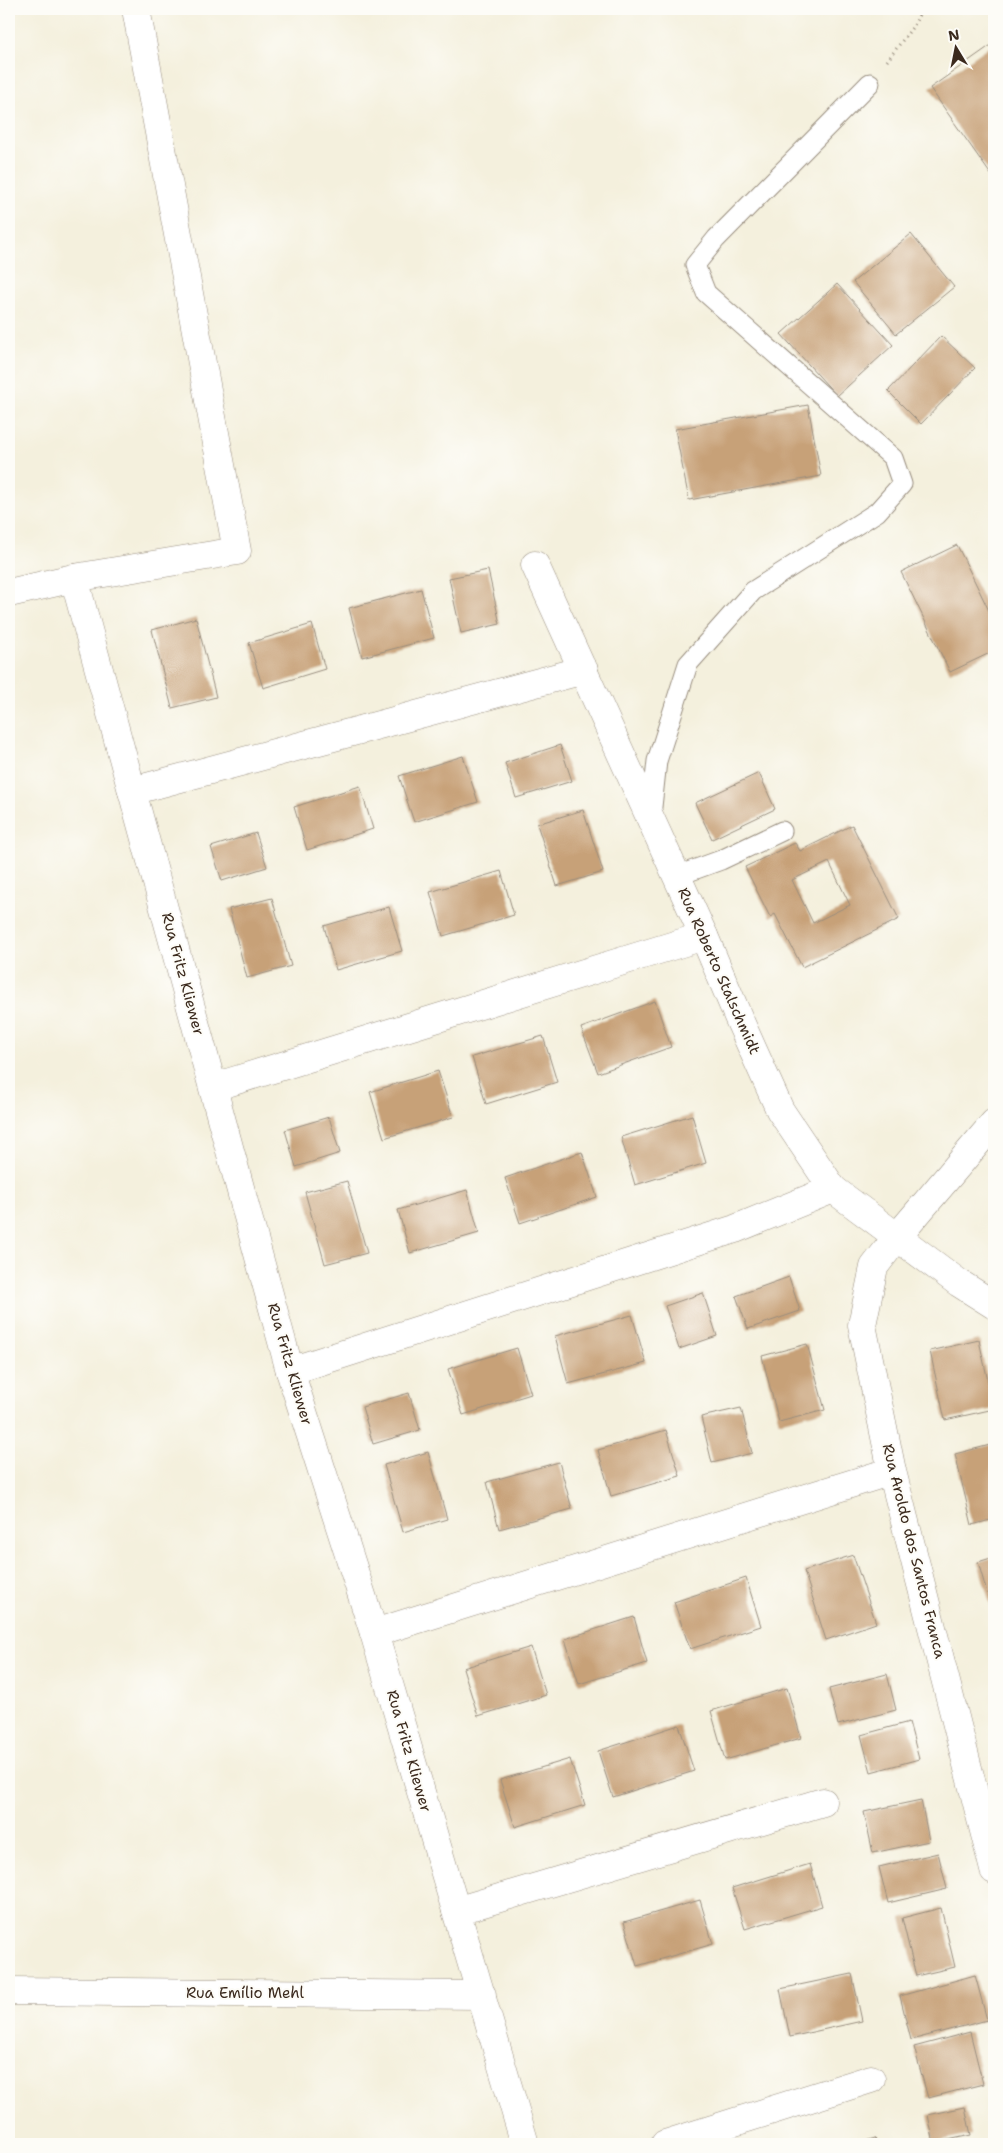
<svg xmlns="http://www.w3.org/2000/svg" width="1003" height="2153" font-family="'Shantell Sans',sans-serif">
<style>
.building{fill:#c7a178;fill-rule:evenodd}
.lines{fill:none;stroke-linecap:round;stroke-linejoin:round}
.service-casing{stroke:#988d7e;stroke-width:21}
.minor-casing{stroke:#988d7e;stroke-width:29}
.path{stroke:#988d7e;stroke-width:3;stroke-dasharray:1 4;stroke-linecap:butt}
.service{stroke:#fff;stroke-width:19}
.minor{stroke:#fff;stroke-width:28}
.labels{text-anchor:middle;stroke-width:4;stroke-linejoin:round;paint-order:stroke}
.street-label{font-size:15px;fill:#3b2a1e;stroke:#fdfcf7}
</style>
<rect width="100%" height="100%" fill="#fdfcf7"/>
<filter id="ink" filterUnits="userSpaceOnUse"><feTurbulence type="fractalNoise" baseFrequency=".02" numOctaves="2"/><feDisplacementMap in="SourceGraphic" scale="10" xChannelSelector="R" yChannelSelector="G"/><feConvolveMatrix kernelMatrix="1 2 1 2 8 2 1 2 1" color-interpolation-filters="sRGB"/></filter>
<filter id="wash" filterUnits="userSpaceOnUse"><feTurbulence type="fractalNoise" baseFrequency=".0096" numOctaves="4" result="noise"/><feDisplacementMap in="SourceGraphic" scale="20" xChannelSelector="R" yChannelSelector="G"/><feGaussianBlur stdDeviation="1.12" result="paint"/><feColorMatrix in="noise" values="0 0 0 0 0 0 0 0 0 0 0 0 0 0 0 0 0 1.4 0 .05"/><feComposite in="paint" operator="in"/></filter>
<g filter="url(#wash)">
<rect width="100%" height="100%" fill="#f4f0dd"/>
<g id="blocks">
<g class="building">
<polygon points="994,43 994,179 930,88"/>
<polygon points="911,234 954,287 896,334 853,282"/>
<polygon points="837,284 893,345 837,396 781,334"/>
<polygon points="941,336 975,368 921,424 888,391"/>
<polygon points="808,405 821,476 689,500 675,429"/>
<polygon points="957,545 994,621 994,651 950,672 901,572"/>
<polygon points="488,570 500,624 461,633 449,578"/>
<polygon points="421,589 434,638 362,657 349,608"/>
<polygon points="196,618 216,697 172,708 152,630"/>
<polygon points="312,624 325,669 263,688 249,643"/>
<polygon points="560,745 572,781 516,798 505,763"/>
<polygon points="463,756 478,802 414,822 399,776"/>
<polygon points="759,773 775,809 712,839 695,803"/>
<polygon points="360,786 373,829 307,850 294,807"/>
<polygon points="583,810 603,872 557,886 537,824"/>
<path d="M852,825L899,919L802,967L775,914L770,917L745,867L795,843L800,851ZM829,862L850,905L813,923L792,880Z"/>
<polygon points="256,833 267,867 222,881 211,847"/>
<polygon points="501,871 514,915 443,936 430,892"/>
<polygon points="272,898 291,966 247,978 229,909"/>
<polygon points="389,907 402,951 336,970 324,926"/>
<polygon points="655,1001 671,1047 598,1073 581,1028"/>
<polygon points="543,1036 557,1082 486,1104 472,1057"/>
<polygon points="438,1071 453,1117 384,1138 370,1092"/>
<polygon points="692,1115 706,1163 635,1185 621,1137"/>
<polygon points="329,1117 340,1153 296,1167 285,1130"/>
<polygon points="582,1152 597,1197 520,1223 505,1178"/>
<polygon points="347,1181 367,1253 325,1264 305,1192"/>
<polygon points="467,1190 479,1233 410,1253 398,1210"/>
<polygon points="789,1277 800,1311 748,1329 736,1296"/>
<polygon points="703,1293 717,1336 679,1349 665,1306"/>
<polygon points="632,1315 646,1363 568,1384 555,1336"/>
<polygon points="979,1340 994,1409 945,1420 930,1351"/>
<polygon points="807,1344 825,1410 779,1422 762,1356"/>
<polygon points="517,1348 531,1394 463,1415 448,1369"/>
<polygon points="409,1393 420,1430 373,1444 362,1407"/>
<polygon points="741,1408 752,1453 712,1463 701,1417"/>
<polygon points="666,1430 680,1476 611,1496 598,1450"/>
<polygon points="994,1444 994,1519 972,1525 955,1454"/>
<polygon points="428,1452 447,1519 403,1532 384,1465"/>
<polygon points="559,1462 572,1509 499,1529 487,1482"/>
<polygon points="853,1555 876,1623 826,1640 804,1571"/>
<polygon points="994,1557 994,1617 978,1562"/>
<polygon points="746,1578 761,1626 690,1649 674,1602"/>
<polygon points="634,1617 647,1663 579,1684 565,1639"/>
<polygon points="531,1647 546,1695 478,1716 463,1668"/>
<polygon points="887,1674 896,1710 838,1725 829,1689"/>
<polygon points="787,1688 801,1738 725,1760 711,1711"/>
<polygon points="909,1722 919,1759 871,1772 861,1735"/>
<polygon points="679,1725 694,1771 613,1797 598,1751"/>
<polygon points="570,1759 585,1805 515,1827 500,1780"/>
<polygon points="921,1800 929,1841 873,1853 864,1812"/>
<polygon points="938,1853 947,1889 888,1903 879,1867"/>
<polygon points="810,1864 822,1906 745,1929 732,1888"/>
<polygon points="700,1900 713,1944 637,1966 624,1922"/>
<polygon points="941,1908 955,1967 916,1976 902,1918"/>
<polygon points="852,1974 862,2021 790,2037 780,1989"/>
<polygon points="975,1975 987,2020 911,2040 900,1996"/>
<polygon points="970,2032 983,2084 928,2098 914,2047"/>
<polygon points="965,2107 971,2135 934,2143 928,2115"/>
<polygon points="875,2138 877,2144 856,2144"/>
</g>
</g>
</g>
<g filter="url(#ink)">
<use href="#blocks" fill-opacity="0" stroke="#988d7e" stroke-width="1"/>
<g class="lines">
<defs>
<g id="service">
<polyline points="651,816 657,761 688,664 753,591 877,512 902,484 893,458 706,293 695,265 716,239 870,83"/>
<polyline points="677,876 721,860 782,831"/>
</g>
<g id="minor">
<polyline points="535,565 704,936 739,1019 780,1110 833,1189 959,1283 994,1305"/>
<polyline points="74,578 290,1371 374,1633 525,2144"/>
<polyline points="9,593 74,578 237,551 136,9"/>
<polyline points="132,791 584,670"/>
<polyline points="214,1087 704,936"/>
<polyline points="994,1123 897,1237 874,1267 862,1325 892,1471 994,1870"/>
<polyline points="290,1371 735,1229 833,1189"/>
<polyline points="374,1633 892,1471"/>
<polyline points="456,1911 823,1802"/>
<polyline points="9,1991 482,1995"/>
<polyline points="665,2144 871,2079"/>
</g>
</defs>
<use href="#service" class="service-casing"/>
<use href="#minor" class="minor-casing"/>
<polyline class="path" points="887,61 914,25 922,9"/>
<use href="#service" class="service"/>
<use href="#minor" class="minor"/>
</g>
</g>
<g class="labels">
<g class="street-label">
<text transform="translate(719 971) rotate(66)" y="5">Rua Roberto Stalschmidt</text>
<text transform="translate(183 974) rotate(75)" y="5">Rua Fritz Kliewer</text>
<text transform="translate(290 1364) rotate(74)" y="5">Rua Fritz Kliewer</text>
<text transform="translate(914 1551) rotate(76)" y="5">Rua Aroldo dos Santos Franca</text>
<text transform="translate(409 1751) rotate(74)" y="5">Rua Fritz Kliewer</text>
<text x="245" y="1998">Rua Emílio Mehl</text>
</g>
</g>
<rect width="1003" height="2153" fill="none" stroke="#fdfcf7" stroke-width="30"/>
<g transform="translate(956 48) rotate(350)" stroke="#fdfcf7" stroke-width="4" paint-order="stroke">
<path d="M0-4L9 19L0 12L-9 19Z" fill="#3b2a1e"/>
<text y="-8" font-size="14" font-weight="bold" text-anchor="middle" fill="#3b2a1e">N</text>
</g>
</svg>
